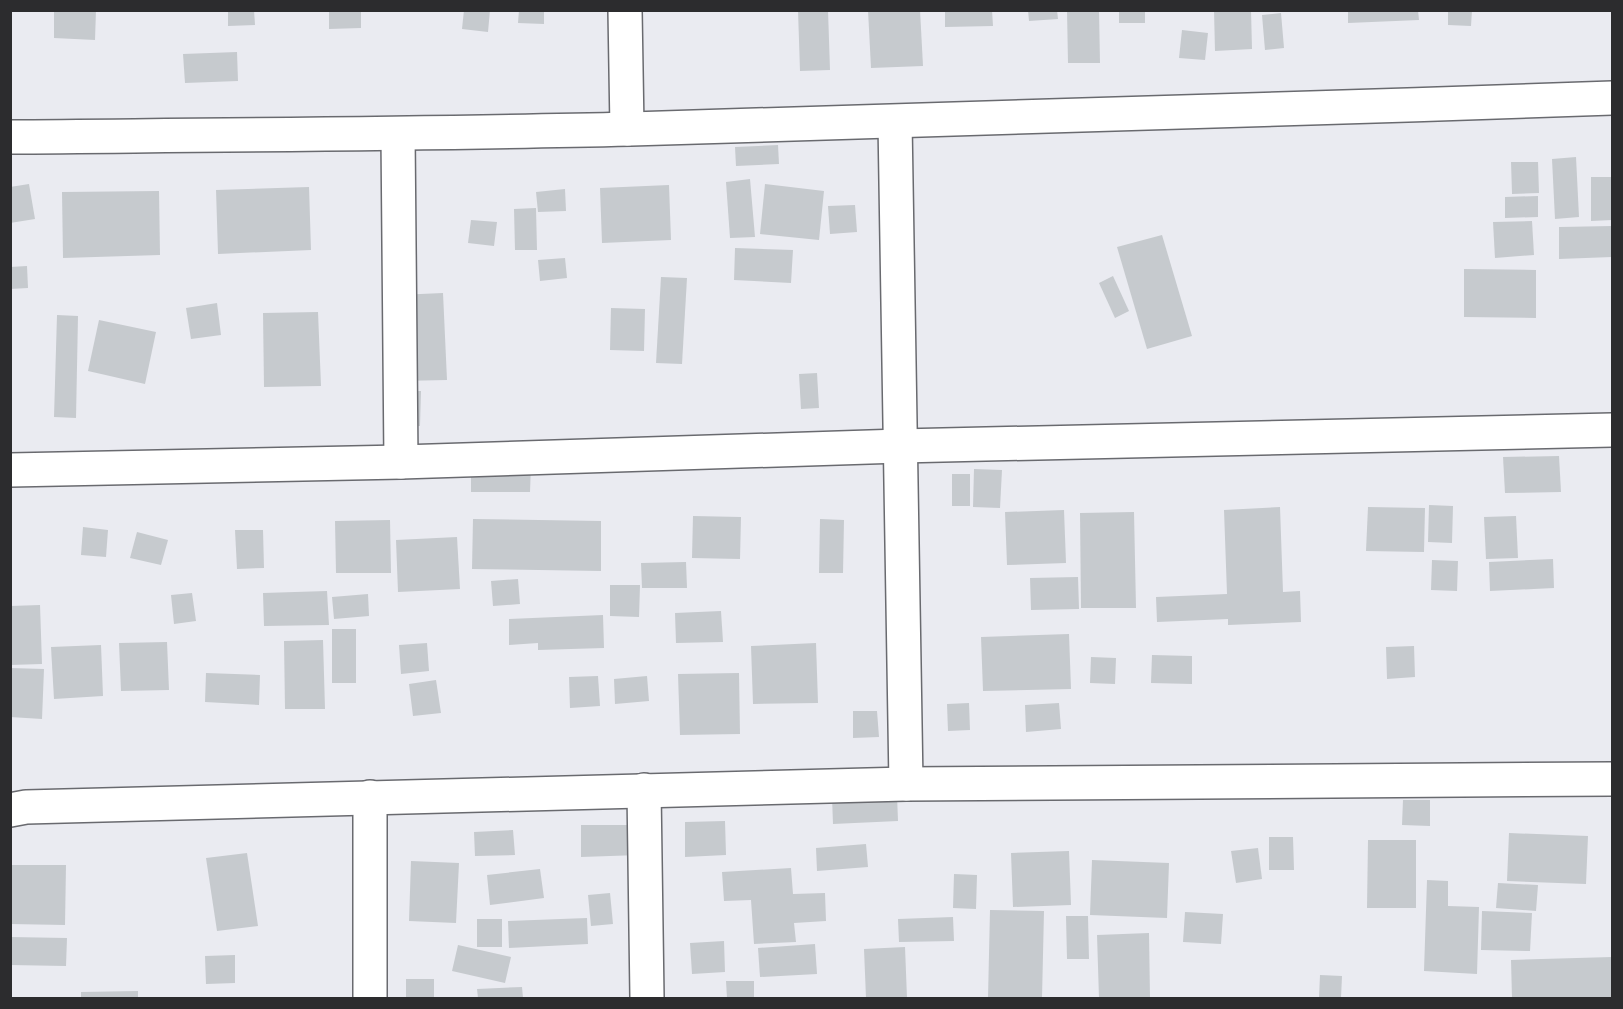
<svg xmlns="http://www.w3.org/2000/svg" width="1623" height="1009" font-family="'Nunito Sans',sans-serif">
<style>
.building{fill:#c6cace}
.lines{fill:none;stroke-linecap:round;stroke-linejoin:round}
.minor-casing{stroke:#696a6f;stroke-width:36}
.minor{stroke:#fff;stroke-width:33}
</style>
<rect width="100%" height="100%" fill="#eaebf1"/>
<g class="building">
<polygon points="54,10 96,10 95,40 54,38"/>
<polygon points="228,10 254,10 255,25 228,26"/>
<polygon points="329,10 361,10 361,28 329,29"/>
<polygon points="464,10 490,10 488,32 462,29"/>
<polygon points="519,10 544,10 544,24 518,23"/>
<polygon points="798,10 828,10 830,70 800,71"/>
<polygon points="868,10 920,10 923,66 871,68"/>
<polygon points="945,10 992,10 993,26 945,27"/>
<polygon points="1028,10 1057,10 1058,19 1029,21"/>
<polygon points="1067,10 1099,10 1100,63 1068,63"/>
<rect x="1119" y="10" width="26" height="13"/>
<polygon points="1214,10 1251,10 1252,49 1215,51"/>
<polygon points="1348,10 1418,10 1419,20 1348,23"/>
<polygon points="1448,10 1472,10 1471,26 1448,25"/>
<polygon points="1281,13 1284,48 1265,50 1262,15"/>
<polygon points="1182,30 1208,33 1205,60 1179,58"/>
<polygon points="237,52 238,81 185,83 183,54"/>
<polygon points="778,145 779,164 736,166 735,147"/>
<polygon points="1576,157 1579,217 1555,219 1552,159"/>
<polygon points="1511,162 1538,162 1539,193 1512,194"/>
<polygon points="1591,177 1612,177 1612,220 1591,221"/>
<polygon points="750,179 755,237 730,238 726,182"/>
<polygon points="29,184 35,219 10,223 10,187"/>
<polygon points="765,184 824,191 819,240 760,234"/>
<polygon points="669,185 671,240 602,243 600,188"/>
<polygon points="309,187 311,250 218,254 216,190"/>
<polygon points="565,189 566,211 538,212 536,192"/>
<polygon points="159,191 160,255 63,258 62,192"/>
<polygon points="1538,196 1538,217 1505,218 1505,197"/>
<polygon points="855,205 857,232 830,234 828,206"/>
<polygon points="536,208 537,250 515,250 514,209"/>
<polygon points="471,220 497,222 494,246 468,243"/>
<polygon points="1532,221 1534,255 1495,258 1493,222"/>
<polygon points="1612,226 1612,257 1559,259 1559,227"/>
<polygon points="1162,235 1192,336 1147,349 1117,247"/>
<polygon points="735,248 793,250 791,283 734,280"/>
<polygon points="565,258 567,278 540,281 538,260"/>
<polygon points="27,266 28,288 10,289 10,267"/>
<polygon points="1464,269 1536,270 1536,318 1464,317"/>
<polygon points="1113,276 1129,311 1115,318 1099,283"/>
<polygon points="661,277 687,278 682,364 656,363"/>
<polygon points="443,293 447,380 401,381 398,295"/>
<polygon points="217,303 221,335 191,339 186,308"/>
<polygon points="611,308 645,309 644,351 610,350"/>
<polygon points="318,312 321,386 264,387 263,313"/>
<polygon points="57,315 78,316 76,418 54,417"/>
<polygon points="99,320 156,332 145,384 88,371"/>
<polygon points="817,373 819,408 801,409 799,374"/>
<polygon points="404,391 421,391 420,426 402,426"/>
<polygon points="1559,456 1561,492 1505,493 1503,457"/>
<polygon points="471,464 531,464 530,492 471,492"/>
<polygon points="974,469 1002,470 1000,508 973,507"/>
<rect x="952" y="474" width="18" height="32"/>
<polygon points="1429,505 1453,506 1452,543 1428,542"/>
<polygon points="1280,507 1283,592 1300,591 1301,622 1228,625 1228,619 1157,622 1156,597 1227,594 1224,510"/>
<polygon points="1368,507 1425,508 1424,552 1366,551"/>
<polygon points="1064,510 1066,563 1007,565 1005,512"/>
<polygon points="1134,512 1136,608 1081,608 1080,513"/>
<polygon points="693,516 741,517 740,559 692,558"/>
<polygon points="1516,516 1518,558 1486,559 1484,517"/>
<polygon points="473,519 601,521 601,571 472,569"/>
<polygon points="820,519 844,520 843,573 819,573"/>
<polygon points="390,520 391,573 336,573 335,521"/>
<polygon points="83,527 108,530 106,557 81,555"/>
<polygon points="235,530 263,530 264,568 237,569"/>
<polygon points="137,532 168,540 161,565 130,558"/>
<polygon points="457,537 460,589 398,592 396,540"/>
<polygon points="1553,559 1554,588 1490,591 1489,562"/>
<polygon points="1432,560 1458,561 1457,591 1431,590"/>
<polygon points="686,562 687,588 642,588 641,563"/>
<polygon points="1078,577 1079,609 1031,610 1030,578"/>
<polygon points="518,579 520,604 493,606 491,581"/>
<polygon points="610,585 640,585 639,617 610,616"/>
<polygon points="327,591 329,625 264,626 263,593"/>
<polygon points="192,593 196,621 174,624 171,595"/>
<polygon points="368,594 369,616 334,619 332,597"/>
<polygon points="40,605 42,664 10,665 10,606"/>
<polygon points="721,611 723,642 676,643 675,613"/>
<polygon points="603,615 604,648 538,650 538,643 509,645 509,619"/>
<rect x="332" y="629" width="24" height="54"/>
<polygon points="1069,634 1071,689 983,691 981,637"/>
<polygon points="323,640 325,709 285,709 284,641"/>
<polygon points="167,642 169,690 121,691 119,643"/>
<polygon points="427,643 429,671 401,674 399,645"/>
<polygon points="816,643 818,703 753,704 751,646"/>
<polygon points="101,645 103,696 54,699 51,647"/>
<polygon points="1414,646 1415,677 1387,679 1386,647"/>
<polygon points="1152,655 1192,656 1192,684 1151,683"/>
<polygon points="1091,657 1116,658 1115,684 1090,683"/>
<polygon points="10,668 44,669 42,719 10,717"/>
<polygon points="206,673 260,675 259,705 205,702"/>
<polygon points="739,673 740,734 680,735 678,674"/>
<polygon points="598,676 600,706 570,708 569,677"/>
<polygon points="647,676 649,701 615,704 614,679"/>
<polygon points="436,680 441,713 413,716 409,684"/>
<polygon points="969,703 970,730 948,731 947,704"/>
<polygon points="1059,703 1061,729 1026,732 1025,705"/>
<polygon points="853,711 877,711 879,737 853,738"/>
<polygon points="897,795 898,821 833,824 832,797"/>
<polygon points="1403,800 1430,800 1430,826 1402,825"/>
<polygon points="725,821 726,855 685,857 685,822"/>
<polygon points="581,825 638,825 639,855 581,857"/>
<polygon points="513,830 515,855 475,856 474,832"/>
<polygon points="1509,833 1588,836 1586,884 1507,881"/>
<polygon points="1269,837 1293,837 1294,870 1269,870"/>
<polygon points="1368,840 1416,840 1416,908 1367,908"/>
<polygon points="866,844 868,867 817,871 816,848"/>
<polygon points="1258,848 1262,879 1236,883 1231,851"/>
<polygon points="1069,851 1071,905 1013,907 1011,853"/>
<polygon points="247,853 258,926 217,931 206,858"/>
<polygon points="1092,860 1169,863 1167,918 1090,915"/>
<polygon points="411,861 459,863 456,923 409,921"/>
<polygon points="10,865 66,865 65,925 10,924"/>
<polygon points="791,868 793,894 825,893 826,921 794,923 796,942 754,944 751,900 724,901 722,872"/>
<polygon points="540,869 544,898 490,905 487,875"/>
<polygon points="954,874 977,875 976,909 953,908"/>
<polygon points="1427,880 1448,881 1448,906 1479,907 1477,974 1424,971"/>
<polygon points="1498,883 1538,885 1536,911 1496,908"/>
<polygon points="610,893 613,924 591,926 588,895"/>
<polygon points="990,910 1044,911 1042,998 988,998"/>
<polygon points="1482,911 1532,913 1530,951 1481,950"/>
<polygon points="1185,912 1223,914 1221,944 1183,942"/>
<polygon points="1066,916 1088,916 1089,959 1067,959"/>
<polygon points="953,917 954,941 899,942 898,919"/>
<polygon points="587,918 588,944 509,948 508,921"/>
<rect x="477" y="919" width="25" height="28"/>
<polygon points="1149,933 1150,998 1099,998 1097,935"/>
<polygon points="10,937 67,938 66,966 10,965"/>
<polygon points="724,941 725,972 692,974 690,943"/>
<polygon points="815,944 817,974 760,977 758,948"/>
<polygon points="458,945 511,957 505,983 452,971"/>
<polygon points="905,947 907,998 866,998 864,949"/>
<polygon points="235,955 235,983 206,984 205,956"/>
<polygon points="1612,957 1612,998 1512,998 1511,960"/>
<polygon points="1320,975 1342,976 1341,998 1319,998"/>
<rect x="406" y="979" width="28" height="19"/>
<polygon points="726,981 754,981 754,998 727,998"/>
<polygon points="522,987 523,998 478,998 477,989"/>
<polygon points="138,991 138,998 81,998 81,992"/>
</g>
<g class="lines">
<defs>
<g id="minor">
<polyline points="625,10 627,129"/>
<polyline points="895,122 906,784"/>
<polyline points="398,134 401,462"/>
<path d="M10,137C217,135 424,134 631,129C958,121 1285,109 1612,98"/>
<polyline points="10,470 401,462 900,446 1612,430"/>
<polyline points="644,790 647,998"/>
<polyline points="10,810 26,807 906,784 1612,779"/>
<polyline points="370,998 370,797"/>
</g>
</defs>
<use href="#minor" class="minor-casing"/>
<use href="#minor" class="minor"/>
</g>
<rect width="1623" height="1009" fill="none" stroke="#2c2c2e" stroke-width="24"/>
</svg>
